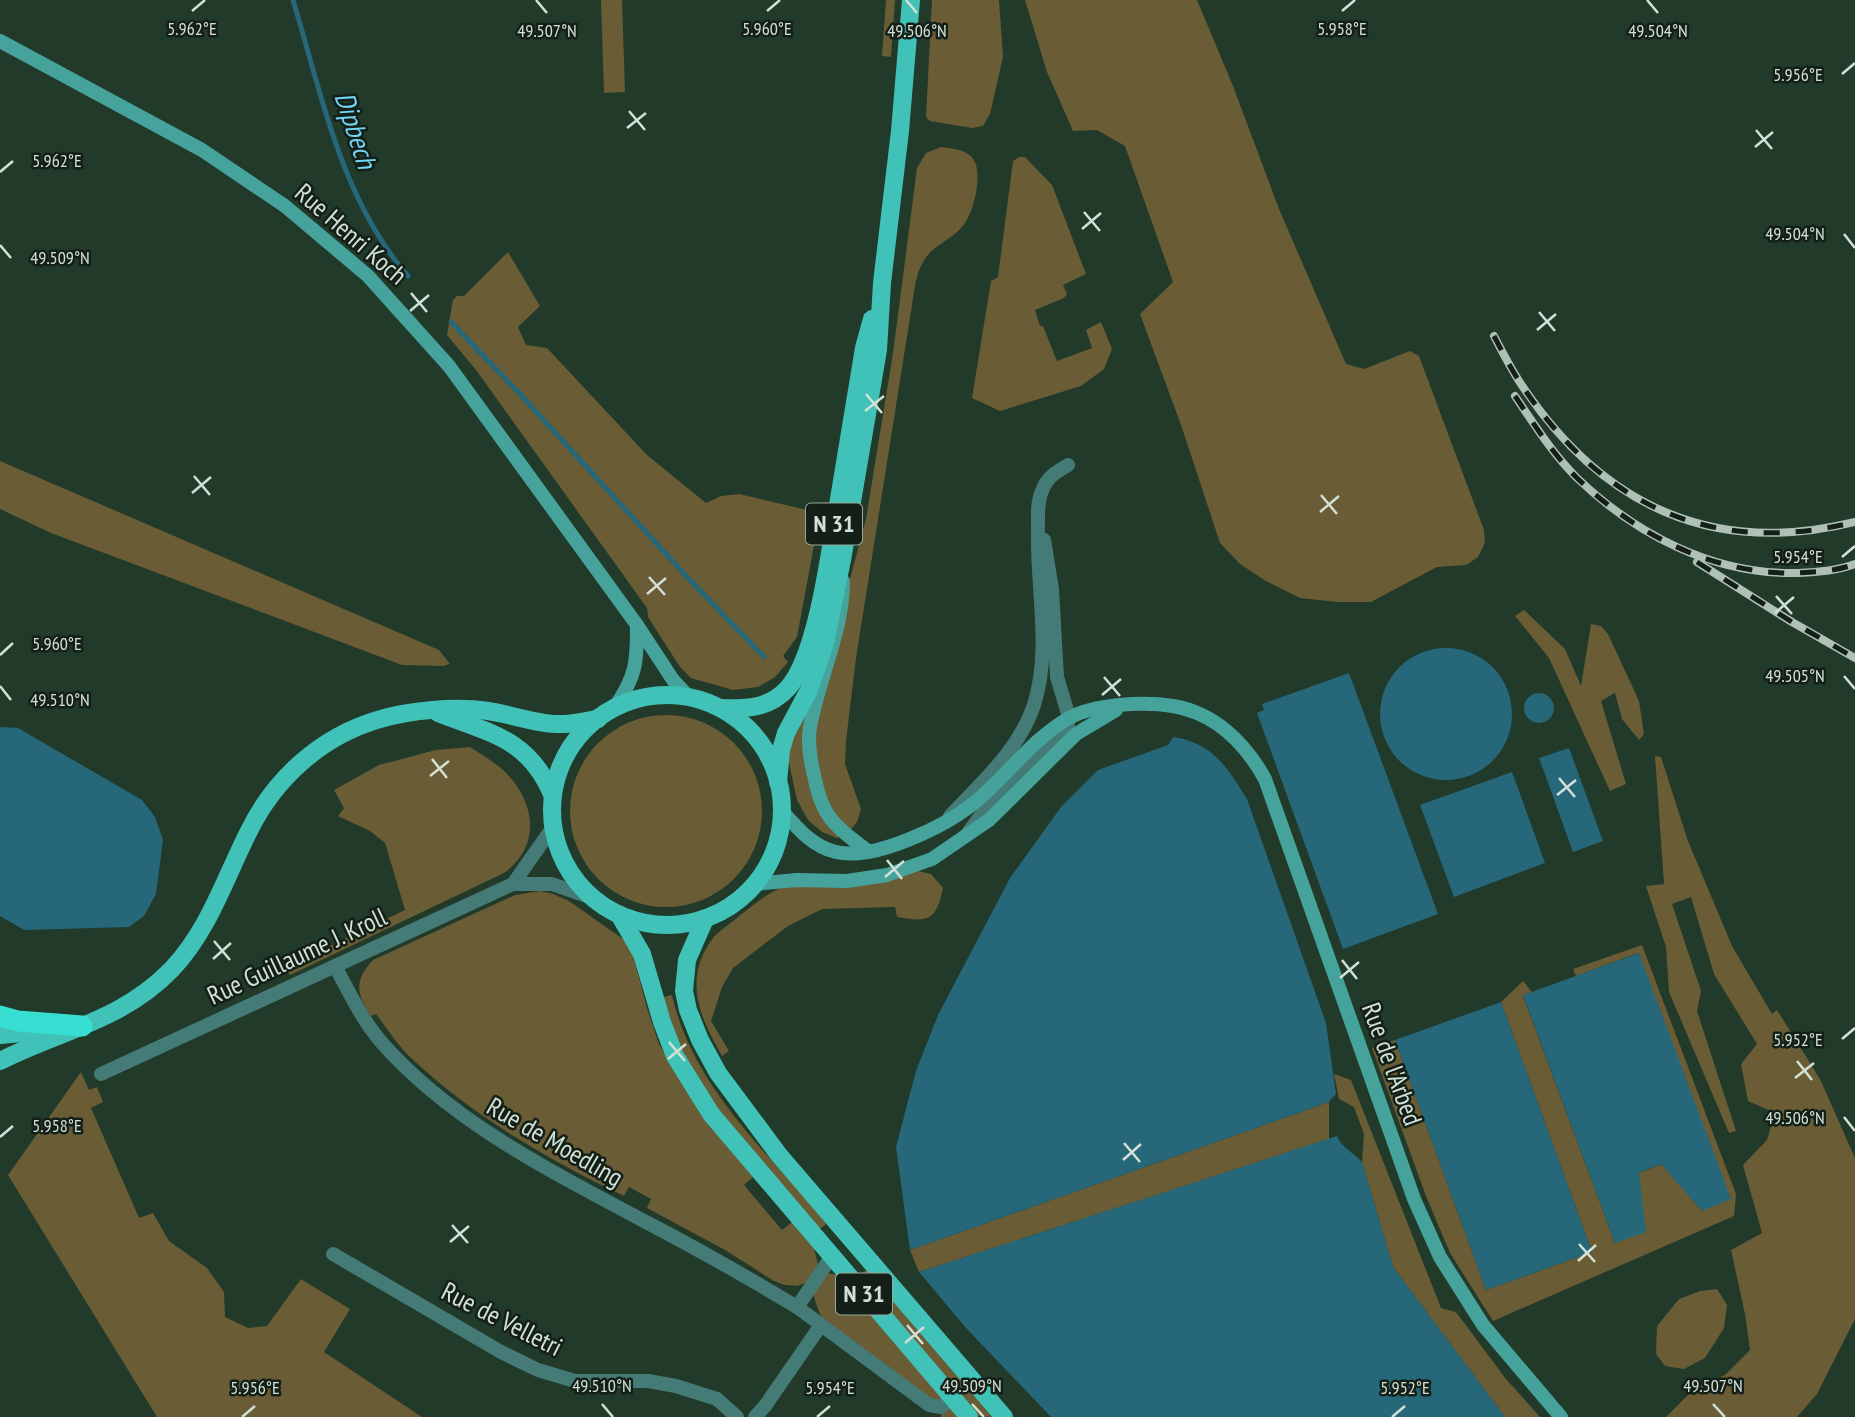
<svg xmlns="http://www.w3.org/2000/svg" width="1855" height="1417" font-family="'PT Sans Narrow',sans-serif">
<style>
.green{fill:#6a5c35}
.water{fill:#26677a}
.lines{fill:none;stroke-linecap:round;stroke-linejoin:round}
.stream{stroke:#26677a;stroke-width:5}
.street{stroke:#457b76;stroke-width:14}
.secondary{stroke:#45a39c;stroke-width:14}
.primary{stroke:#41c2b8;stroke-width:18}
.highway{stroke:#37ded2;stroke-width:21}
.rail-casing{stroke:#afc0b4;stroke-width:8}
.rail{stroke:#131f17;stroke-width:5;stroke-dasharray:16;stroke-linecap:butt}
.ticks{fill:none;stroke:#d2e1d6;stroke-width:2.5}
.labels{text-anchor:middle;stroke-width:5;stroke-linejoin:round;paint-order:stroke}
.shield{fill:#131f17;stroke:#99a79d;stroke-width:2}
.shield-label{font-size:24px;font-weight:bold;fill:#d2e1d6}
.street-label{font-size:26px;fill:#d2e1d6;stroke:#131f17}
.water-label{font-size:28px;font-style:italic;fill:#73d5f3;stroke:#131f17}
.ticks-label{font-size:18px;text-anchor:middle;fill:#d2e1d6;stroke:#131f17;stroke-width:5;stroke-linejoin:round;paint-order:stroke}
</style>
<rect width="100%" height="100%" fill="#213a2a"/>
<g class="green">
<polygon points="601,0 622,0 625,92 604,93"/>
<polygon points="886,0 895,0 891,57 882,56"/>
<polygon points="932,0 999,0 1003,57 990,114 983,126 972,128 930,121 926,117"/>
<polygon points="1025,0 1197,0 1233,86 1279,209 1346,364 1364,369 1410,351 1419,356 1484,530 1485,543 1478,557 1466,565 1437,567 1371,602 1338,602 1300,598 1266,581 1240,564 1220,543 1181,425 1140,314 1173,282 1125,146 1097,130 1073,131 1047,72"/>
<path d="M941,147C975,150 981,160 976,193C973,206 970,218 961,228C951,239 936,245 927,256C920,265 917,275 915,286L856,658L846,741L845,764L861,809L857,822L846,835L837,838L822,832L808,820L797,800L787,754L843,605L866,519L893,353L917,168L926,153Z"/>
<polygon points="1019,157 1025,157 1052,185 1086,274 1063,285 1067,294 1064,298 1035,310 1040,326 1043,326 1057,361 1092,348 1086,330 1101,322 1112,349 1104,369 1081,386 1000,411 972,398 991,281 998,277 1013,161"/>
<polygon points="508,252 540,306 518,327 526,345 547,348 647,455 706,503 721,496 739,494 820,513 797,637 783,656 788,662 775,677 758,687 733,690 691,678 680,667 648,617 647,608 476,370 447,335 453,300 457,296 464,296"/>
<polygon points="0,461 439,650 450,664 443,666 402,665 51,533 0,509"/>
<polygon points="1524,610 1565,649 1581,686 1591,624 1601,626 1608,634 1639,701 1644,734 1639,740 1622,719 1615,693 1601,701 1626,784 1610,791 1549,658 1515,616"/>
<circle cx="666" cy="811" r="96"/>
<path d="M470,747C481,754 492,761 502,769C535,799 543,845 504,873L290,975L284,968L405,910L385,843L370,831L338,816L344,808L334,790L379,765L436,750Z"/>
<polygon points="1655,756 1661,757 1688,841 1732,946 1772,1014 1777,1010 1820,1079 1855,1158 1855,1319 1817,1394 1797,1417 1666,1417 1695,1388 1725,1375 1750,1350 1745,1314 1731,1250 1762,1233 1743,1165 1767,1140 1775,1113 1748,1101 1741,1064 1757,1044 1714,974 1691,897 1672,904 1701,991 1697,1011 1736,1131 1729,1133 1669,992 1666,947 1646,886 1664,884"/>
<path d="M914,870L931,874L943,888C936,922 928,922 897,917L895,907L822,909L788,926L733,968L722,987L711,1021L729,1051L722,1056C700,1018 682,979 713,938C720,930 730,924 738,917C753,905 766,894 783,887Z"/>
<path d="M540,891L553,894L569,901L623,939L632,951L647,1008L659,1044L701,1115L753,1177L744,1185L782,1230L792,1222L814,1248L820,1273L836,1274L959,1417H941V1407L824,1321C815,1308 816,1295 808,1282L797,1286L785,1285L774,1281L725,1250L647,1208L651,1199L629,1187L624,1196C547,1159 471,1115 409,1056C396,1043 386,1027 376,1014L371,1016C356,994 354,980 373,960L515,895Z"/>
<polygon points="1642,945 1736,1194 1734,1216 1493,1321 1450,1253 1426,1196 1372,1048 1395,1040 1486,1290 1592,1252 1501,1002 1523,981 1532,992 1523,996 1615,1243 1639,1173 1662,1164 1702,1211 1638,953 1576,976 1573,969"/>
<path d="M672,995C692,1085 767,1153 826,1221L825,1225L821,1228H818L715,1106L682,1052L663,997Z"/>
<polygon points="81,1072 89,1090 97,1087 103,1102 91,1108 139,1218 153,1213 169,1241 207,1268 224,1292 225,1317 248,1328 267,1326 301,1279 350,1309 324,1352 422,1417 157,1417 8,1175"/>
<polygon points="1334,1074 1351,1080 1441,1308 1456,1312 1506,1379 1540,1417 1505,1417 1393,1267 1362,1162 1364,1134 1354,1107 1339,1099"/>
<polygon points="1329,1102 1329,1139 919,1272 910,1250"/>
<polygon points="866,1270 869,1272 992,1417 978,1416 861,1279 860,1275"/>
<polygon points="1717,1289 1727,1305 1724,1328 1705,1358 1684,1369 1665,1366 1656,1354 1657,1326 1679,1299 1700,1291"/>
</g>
<g class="water">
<circle cx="1446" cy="714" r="66"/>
<polygon points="1349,673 1438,914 1343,949 1257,713 1264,710 1262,704"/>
<circle cx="1539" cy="708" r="15"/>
<polygon points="0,727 18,728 142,800 155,817 163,840 156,894 144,916 129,927 24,930 0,916"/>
<path d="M1173,737C1213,743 1227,767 1247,799L1326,1023L1336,1094L1329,1102L910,1250L896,1147L916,1071L938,1015L1010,878L1061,807L1098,770L1168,745Z"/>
<polygon points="1569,748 1603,841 1573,852 1539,758"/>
<polygon points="1512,772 1545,863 1454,897 1420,805"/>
<polygon points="1639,953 1731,1199 1702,1211 1661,1164 1639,1173 1646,1232 1615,1243 1523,995"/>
<polygon points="1501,1002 1592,1252 1486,1290 1395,1040"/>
<path d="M1337,1136C1341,1147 1354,1153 1362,1162L1393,1267L1505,1417H1051L966,1328L919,1272Z"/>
</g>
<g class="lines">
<g class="stream">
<path d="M293,0C322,95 341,199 408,276"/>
<polyline points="451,322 519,393 688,578 764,657"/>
</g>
<g class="street">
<path d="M950,816C982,782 1019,750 1034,705C1052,648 1036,587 1038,528C1038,516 1037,502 1042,491C1047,477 1056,472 1068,465"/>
<polyline points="968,833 982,814 1067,730 1069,717 1057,677 1052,589 1044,540"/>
<polyline points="513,884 553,827"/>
<path d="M335,966C349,992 362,1020 382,1043C453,1123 551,1171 644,1221C696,1248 747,1277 797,1307"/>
<polyline points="101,1074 513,884 552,884 592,898"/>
<polyline points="333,1254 501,1352 538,1370 575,1381 648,1381 676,1386 717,1399 737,1417"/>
<polyline points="832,1256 797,1307 929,1405 941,1407 952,1398"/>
<polyline points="755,1417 765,1406 821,1325"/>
</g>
<g class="secondary">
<polyline points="0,41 202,150 285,206 368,276 449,366 637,625 673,680 689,697"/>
<path d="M843,581C843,632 819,677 810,727C807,744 811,763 815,780C818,794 822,808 831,819C841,832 855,841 868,851"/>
<path d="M615,707C636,676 637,663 637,627"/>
<path d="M782,811C797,828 813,847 836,852C874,861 944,827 974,803C1007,776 1031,740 1069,718C1094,704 1144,701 1173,706C1215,713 1245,743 1265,779L1414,1199L1440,1257L1483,1325L1561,1417"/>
<polyline points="755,884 797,880 847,881 887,875 932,859 989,820 1076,734 1116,710"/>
</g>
<g class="primary">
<circle cx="667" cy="810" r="115"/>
<path d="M720,708C746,709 769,709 788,688C817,655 829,556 837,511C846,456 855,402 864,348L872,319"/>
<path d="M438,713C491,734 528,738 552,794"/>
<polyline points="778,782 781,750 786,733 809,690 825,643 842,560 878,350 882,283 900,131 911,0"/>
<polyline points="620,916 642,954 662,1022 675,1056 711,1114 969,1417"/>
<polyline points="705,919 687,960 684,991 688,1010 700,1040 718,1073 779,1155 1004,1417"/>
<polyline points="0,1035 55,1030"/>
<path d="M0,1061C61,1030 122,1021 172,969C209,930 225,878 249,831C275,778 321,737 377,720C409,710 456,706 488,711C510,714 533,723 556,724C570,725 584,721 598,719"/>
</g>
<polyline class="highway" points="0,1016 18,1021 82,1026"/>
<defs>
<g id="rail">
<path d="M1494,336C1503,353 1512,371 1523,387C1603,506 1713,557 1855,522"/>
<path d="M1515,396C1534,424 1552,453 1576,477C1635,534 1713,575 1797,573C1816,572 1837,571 1855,564"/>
<polyline points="1697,562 1792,622 1855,658"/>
</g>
</defs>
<use href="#rail" class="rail-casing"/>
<use href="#rail" class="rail"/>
</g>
<path class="ticks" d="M536,0L547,13M906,0L917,13M1647,0L1658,13M192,11L205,0M767,11L780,0M1342,11L1355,0M1842,74L1855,63M629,111L645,130M627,128L646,113M1756,130L1772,149M1755,147L1773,132M0,172L13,161M1084,212L1100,231M1082,229L1101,213M1844,234L1855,248M0,245L11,258M411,293L427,312M410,311L429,295M1539,312L1555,331M1537,330L1556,314M866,394L882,413M865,411L884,396M194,476L210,495M192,493L211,477M1321,495L1337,514M1320,512L1339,496M1842,557L1855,546M649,577L665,595M647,594L666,578M1776,596L1792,614M1775,613L1794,597M0,655L13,643M1844,676L1855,689M1104,677L1120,696M0,686L11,700M1102,695L1121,679M432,759L447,778M430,776L449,761M1559,778L1575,797M1557,795L1576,780M887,860L902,879M885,877L904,861M214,941L230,960M213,959L231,943M1342,960L1357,979M1340,978L1359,962M1842,1039L1855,1028M669,1042L685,1061M668,1059L686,1044M1797,1061L1812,1080M1795,1078L1814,1063M1844,1117L1855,1131M0,1137L13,1126M1124,1143L1140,1162M1123,1160L1141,1144M452,1225L468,1243M450,1242L469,1226M1579,1244L1595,1262M1578,1261L1596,1245M907,1325L923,1344M905,1343L924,1327M602,1404L613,1417M972,1404L984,1417M1713,1404L1725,1417M242,1417L255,1406M817,1417L830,1406M1392,1417L1405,1406"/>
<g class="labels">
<g class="shield">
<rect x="806" y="503.5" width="56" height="41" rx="5"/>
<rect x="836" y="1273.5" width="56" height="41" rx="5"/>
</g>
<g class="shield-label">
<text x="834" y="532">N 31</text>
<text x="864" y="1302">N 31</text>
</g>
<g class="street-label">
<text transform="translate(351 234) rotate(41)" y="9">Rue Henri Koch</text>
<text transform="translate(297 956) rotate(-25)" y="9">Rue Guillaume J. Kroll</text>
<text transform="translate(1392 1064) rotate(70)" y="9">Rue de l'Arbed</text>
<text transform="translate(555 1142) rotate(30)" y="9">Rue de Moedling</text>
<text transform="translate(502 1319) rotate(27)" y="9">Rue de Velletri</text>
</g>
<g class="water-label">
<text transform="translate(356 130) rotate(72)" y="10">Dipbech</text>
</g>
</g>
<g class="ticks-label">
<text x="192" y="35">5.962°E</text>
<text x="767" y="35">5.960°E</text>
<text x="1342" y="35">5.958°E</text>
<text x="917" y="37">49.506°N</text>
<text x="547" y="37">49.507°N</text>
<text x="1658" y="37">49.504°N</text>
<text x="1798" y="81">5.956°E</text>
<text x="57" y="167">5.962°E</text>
<text x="1795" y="240">49.504°N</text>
<text x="60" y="264">49.509°N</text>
<text x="1798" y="563">5.954°E</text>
<text x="57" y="650">5.960°E</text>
<text x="1795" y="682">49.505°N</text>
<text x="60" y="706">49.510°N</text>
<text x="1798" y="1046">5.952°E</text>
<text x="1795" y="1124">49.506°N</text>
<text x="57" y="1132">5.958°E</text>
<text x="602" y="1392">49.510°N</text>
<text x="972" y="1392">49.509°N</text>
<text x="1713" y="1392">49.507°N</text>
<text x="255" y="1394">5.956°E</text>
<text x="830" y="1394">5.954°E</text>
<text x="1405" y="1394">5.952°E</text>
</g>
</svg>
